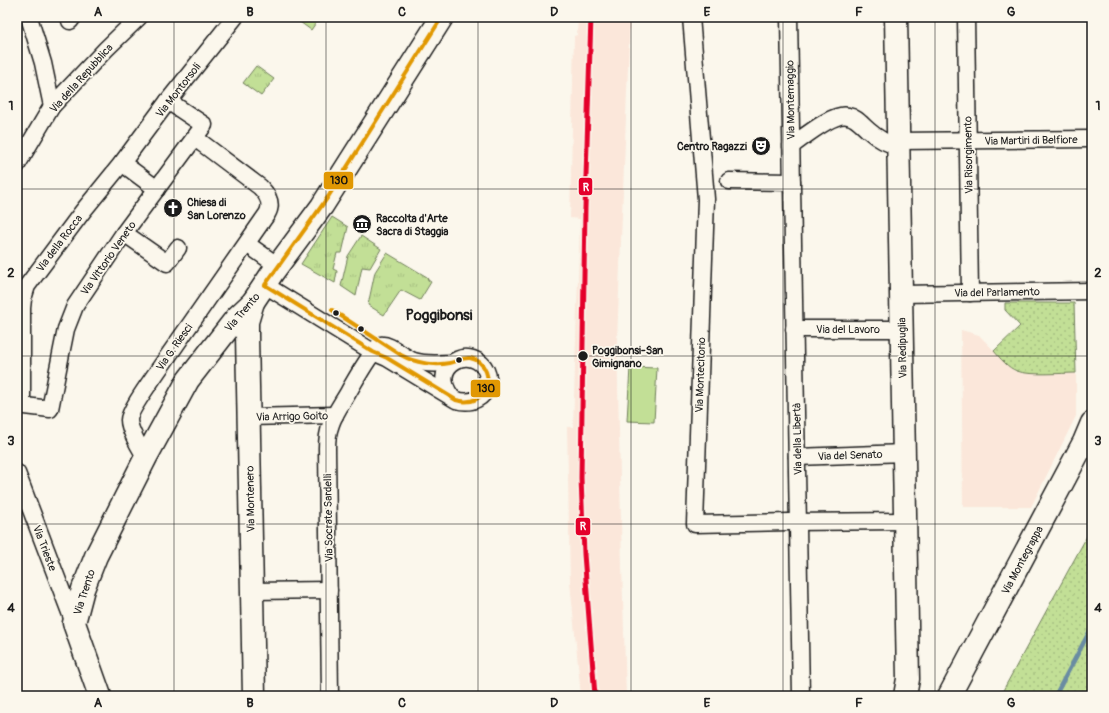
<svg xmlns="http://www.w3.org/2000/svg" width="1109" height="713" font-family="Pangolin,sans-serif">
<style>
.built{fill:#fbe7da}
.grass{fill:url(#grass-tufts);stroke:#6f7e59}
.park{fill:url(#park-dots);stroke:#6f7e59}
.pitch{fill:#c2df96;stroke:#6f7e59}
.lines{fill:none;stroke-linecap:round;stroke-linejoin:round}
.stream{stroke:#698ca2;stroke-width:4.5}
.street-casing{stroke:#1c1c1c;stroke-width:19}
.secondary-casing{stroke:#1c1c1c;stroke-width:25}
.street{stroke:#fbf7ec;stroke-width:16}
.secondary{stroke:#fbf7ec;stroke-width:22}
.bus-1-casing{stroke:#fbf7ec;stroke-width:7}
.bus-1{stroke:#e19803;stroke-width:4}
.rail-1-casing{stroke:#fbf7ec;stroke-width:8}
.rail-1{stroke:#e4002b;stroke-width:5}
.grid{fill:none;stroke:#1c1c1c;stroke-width:1;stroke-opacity:0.55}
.bus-dot{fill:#1c1c1c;stroke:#fbf7ec;stroke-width:1.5}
.labels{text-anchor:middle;stroke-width:3.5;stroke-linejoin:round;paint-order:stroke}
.street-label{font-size:11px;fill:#1c1c1c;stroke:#fbf7ec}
.poi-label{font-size:11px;font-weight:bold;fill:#1c1c1c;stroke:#fbf7ec;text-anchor:start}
.stop-label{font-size:11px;font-weight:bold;fill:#1c1c1c;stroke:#fbf7ec;text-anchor:start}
.district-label{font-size:15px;font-weight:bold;fill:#1c1c1c;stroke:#fbf7ec}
.line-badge{stroke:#fbf7ec;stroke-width:1.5}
.badge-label{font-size:11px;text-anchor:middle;font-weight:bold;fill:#fff}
.pale-badge-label{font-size:11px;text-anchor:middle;font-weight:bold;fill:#111}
.neatline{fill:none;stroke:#1c1c1c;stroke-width:1.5}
.grid-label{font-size:13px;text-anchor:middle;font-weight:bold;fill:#1c1c1c}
</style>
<defs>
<pattern id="grass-tufts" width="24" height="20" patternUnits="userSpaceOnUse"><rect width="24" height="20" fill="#c2df96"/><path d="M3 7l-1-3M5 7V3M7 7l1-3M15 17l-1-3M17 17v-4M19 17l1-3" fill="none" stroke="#a6bf81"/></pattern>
<pattern id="park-dots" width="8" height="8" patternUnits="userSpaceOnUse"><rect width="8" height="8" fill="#c2df96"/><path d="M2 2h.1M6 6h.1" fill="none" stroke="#a6bf81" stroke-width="1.8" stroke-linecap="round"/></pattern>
</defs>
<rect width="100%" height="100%" fill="#fbf7ec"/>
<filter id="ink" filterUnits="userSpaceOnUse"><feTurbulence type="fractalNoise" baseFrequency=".025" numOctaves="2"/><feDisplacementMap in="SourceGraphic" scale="8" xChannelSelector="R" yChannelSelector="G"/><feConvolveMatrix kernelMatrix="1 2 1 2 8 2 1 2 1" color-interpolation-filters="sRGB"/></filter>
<g filter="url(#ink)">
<g class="built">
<polygon points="578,17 630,17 617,341 622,566 626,696 581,696 570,582 567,427 573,427 580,219 570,218 574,36 577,35"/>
<polygon points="961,330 979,335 1007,364 1015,371 1024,373 1076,373 1076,416 1031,507 963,507"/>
</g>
<g class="grass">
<polygon points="293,17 320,17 311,30"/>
<polygon points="256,66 274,79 261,96 243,83"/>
<polygon points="332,217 348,227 342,253 337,253 333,269 337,271 335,283 301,264"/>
<polygon points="361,236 381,249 370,268 362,267 356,296 341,286 348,256"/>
<polygon points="387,253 427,277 428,280 431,282 420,300 401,290 384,315 368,305 375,272"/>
</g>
<g class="park">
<path d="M1005,303H1074L1076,373C1062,373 1029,376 1017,371C1008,368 1000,358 994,351L1020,326L1005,310Z"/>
<polygon points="1092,527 1092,696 1000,696"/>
</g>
<polygon class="pitch" points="630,367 657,368 654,422 627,421"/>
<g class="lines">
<polyline class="stream" points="1055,696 1092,627"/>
<defs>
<g id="street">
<polyline points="29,17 43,63 52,106"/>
<polyline points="691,17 706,199 695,524 789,522 905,521"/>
<polyline points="789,17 801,696"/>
<polyline points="966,17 970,293"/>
<polyline points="70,21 73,17"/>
<polyline points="898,141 1092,139"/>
<path d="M791,146C803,138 833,112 848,116C856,117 862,125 868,130C877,138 886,144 898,146"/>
<polyline points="122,163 157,189"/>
<polyline points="17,165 52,106 106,49 139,17"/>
<polyline points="729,181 792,182"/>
<polyline points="124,233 167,263 178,248"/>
<polyline points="247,244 278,266"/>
<path d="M265,285L373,352L387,358L456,400C490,410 499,368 473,359C467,357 460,358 455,361C441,369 442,385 451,396"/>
<polyline points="901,294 1092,291"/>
<polyline points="794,329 902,329"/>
<polyline points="17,405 50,409 66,329 75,306 124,233 204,125 168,101"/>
<polyline points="22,405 22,308 23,299 27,286 83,211 122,163 168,101 235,17"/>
<polyline points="249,417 335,415"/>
<path d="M146,457C140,449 129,429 129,420C129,411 151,381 157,372L267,214C273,204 268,195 260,187L195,138"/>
<polyline points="797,457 904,453"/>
<polyline points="17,473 74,623"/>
<polyline points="252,591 329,590"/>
<path d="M330,696L327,448C327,440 328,432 331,424C335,412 343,402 349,391C356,379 370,353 380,345C390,343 404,358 414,361C426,365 439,363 451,363"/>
</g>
<g id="secondary">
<polyline points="896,17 908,679 905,696"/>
<polyline points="253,302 247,322 247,335 254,696"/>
<polyline points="100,696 74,623 83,589 96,556 146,457 188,380 237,317 253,302 273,272 322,206 442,17"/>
<polyline points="949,696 1084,442 1092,423"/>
</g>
</defs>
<use href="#street" class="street-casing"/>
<use href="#secondary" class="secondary-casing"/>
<use href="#street" class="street"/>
<use href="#secondary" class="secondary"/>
<defs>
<path id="bus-1" d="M332,310L401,355C415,363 434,366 450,363C457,362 462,357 470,358C486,361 492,380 484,392C477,402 467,403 456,400L387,358L373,352L265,285L328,197L442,17"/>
</defs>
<use href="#bus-1" class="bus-1-casing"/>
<use href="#bus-1" class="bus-1"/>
<defs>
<polyline id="rail-1" points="591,17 585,208 581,478 584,554 595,696"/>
</defs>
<use href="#rail-1" class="rail-1-casing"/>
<use href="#rail-1" class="rail-1"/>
</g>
</g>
<path class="grid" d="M174,17V696M326,17V696M478,17V696M631,17V696M783,17V696M935,17V696M17,189H1092M17,356H1092M17,524H1092"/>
<defs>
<symbol id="theatre-disc" viewBox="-11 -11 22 22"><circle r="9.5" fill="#1c1c1c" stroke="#fbf7ec"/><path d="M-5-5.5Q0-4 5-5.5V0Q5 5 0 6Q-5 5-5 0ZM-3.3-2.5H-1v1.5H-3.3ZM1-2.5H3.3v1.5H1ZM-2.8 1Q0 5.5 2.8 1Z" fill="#fff"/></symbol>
<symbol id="church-disc" viewBox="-11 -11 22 22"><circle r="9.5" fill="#1c1c1c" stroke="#fbf7ec"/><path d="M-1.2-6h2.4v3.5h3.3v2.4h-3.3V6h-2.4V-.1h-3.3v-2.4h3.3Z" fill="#fff"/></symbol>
<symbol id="museum-disc" viewBox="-11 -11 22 22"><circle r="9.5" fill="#1c1c1c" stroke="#fbf7ec"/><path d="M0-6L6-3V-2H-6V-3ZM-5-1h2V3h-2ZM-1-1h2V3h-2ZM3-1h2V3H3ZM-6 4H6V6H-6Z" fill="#fff"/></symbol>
</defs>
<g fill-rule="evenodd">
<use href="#theatre-disc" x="750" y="135" width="22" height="22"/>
<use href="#church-disc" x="162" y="197" width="22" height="22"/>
<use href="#museum-disc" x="351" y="213" width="22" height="22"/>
</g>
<g class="bus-dot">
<circle cx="336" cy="313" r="3.5"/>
<circle cx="361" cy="329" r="3.5"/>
<circle cx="583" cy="356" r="5.5"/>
<circle cx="459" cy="360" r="3.5"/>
</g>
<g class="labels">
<g class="street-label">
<text transform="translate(81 78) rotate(-48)" y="4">Via della Repubblica</text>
<text transform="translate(178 90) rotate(-52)" y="4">Via Montorsoli</text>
<text transform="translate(790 100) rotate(-91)" y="4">Via Montemaggio</text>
<text transform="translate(1031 140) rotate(-1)" y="4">Via Martiri di Belfiore</text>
<text transform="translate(968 155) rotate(-91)" y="4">Via Risorgimento</text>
<text transform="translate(59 243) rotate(-53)" y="4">Via della Rocca</text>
<text transform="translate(108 258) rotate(-55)" y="4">Via Vittorio Veneto</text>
<text transform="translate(997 292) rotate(-1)" y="4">Via del Parlamento</text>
<text transform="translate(242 312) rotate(-49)" y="4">Via Trento</text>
<text x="848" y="333">Via del Lavoro</text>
<text transform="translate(174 347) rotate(-55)" y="4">Via G. Riesci</text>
<text transform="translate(902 348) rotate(-91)" y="4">Via Redipuglia</text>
<text transform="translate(700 375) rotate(-88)" y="4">Via Montecitorio</text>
<text transform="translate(292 416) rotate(-1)" y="4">Via Arrigo Goito</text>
<text transform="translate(797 439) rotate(-91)" y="4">Via della Libertà</text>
<text transform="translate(850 455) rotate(-2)" y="4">Via del Senato</text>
<text transform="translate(250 499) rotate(-91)" y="4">Via Montenero</text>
<text transform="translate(328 518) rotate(-91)" y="4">Via Socrate Sardelli</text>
<text transform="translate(45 548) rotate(69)" y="4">Via Trieste</text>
<text transform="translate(1022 560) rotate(-62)" y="4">Via Montegrappa</text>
<text transform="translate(84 592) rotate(-72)" y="4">Via Trento</text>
</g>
<g class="poi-label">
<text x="747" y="150" text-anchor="end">Centro Ragazzi</text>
<text x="187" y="206">Chiesa di<tspan x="187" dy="13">San Lorenzo</tspan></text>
<text x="376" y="222">Raccolta d'Arte<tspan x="376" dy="13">Sacra di Staggia</tspan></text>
</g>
<g class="stop-label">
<text x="592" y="354">Poggibonsi-San<tspan x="592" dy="13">Gimignano</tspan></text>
</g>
<g class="district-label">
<text x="439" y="320">Poggibonsi</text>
</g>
</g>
<g class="line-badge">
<rect x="323" y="171" width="31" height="19" rx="4" fill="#e19803"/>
<rect x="578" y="177" width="15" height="19" rx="4" fill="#e4002b"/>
<rect x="470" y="379" width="31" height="19" rx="4" fill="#e19803"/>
<rect x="575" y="517" width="16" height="19" rx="4" fill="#e4002b"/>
</g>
<g class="badge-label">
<text x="586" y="191">R</text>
<text x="583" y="530">R</text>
</g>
<g class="pale-badge-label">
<text x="339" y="184">130</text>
<text x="486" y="392">130</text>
</g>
<rect width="1109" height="713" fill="none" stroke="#fbf7ec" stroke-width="44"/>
<rect x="22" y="22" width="1065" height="669" class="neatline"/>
<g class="grid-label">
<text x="98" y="16">A</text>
<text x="250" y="16">B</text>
<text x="402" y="16">C</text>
<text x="554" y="16">D</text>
<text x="707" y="16">E</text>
<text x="859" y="16">F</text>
<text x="1011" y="16">G</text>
<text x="11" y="110">1</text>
<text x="1098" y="110">1</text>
<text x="11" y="277">2</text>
<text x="1098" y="277">2</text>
<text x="11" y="445">3</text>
<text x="1098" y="445">3</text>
<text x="11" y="612">4</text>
<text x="1098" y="612">4</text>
<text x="98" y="707">A</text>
<text x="250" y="707">B</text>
<text x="402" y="707">C</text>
<text x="554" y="707">D</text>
<text x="707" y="707">E</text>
<text x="859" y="707">F</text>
<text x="1011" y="707">G</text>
</g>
</svg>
